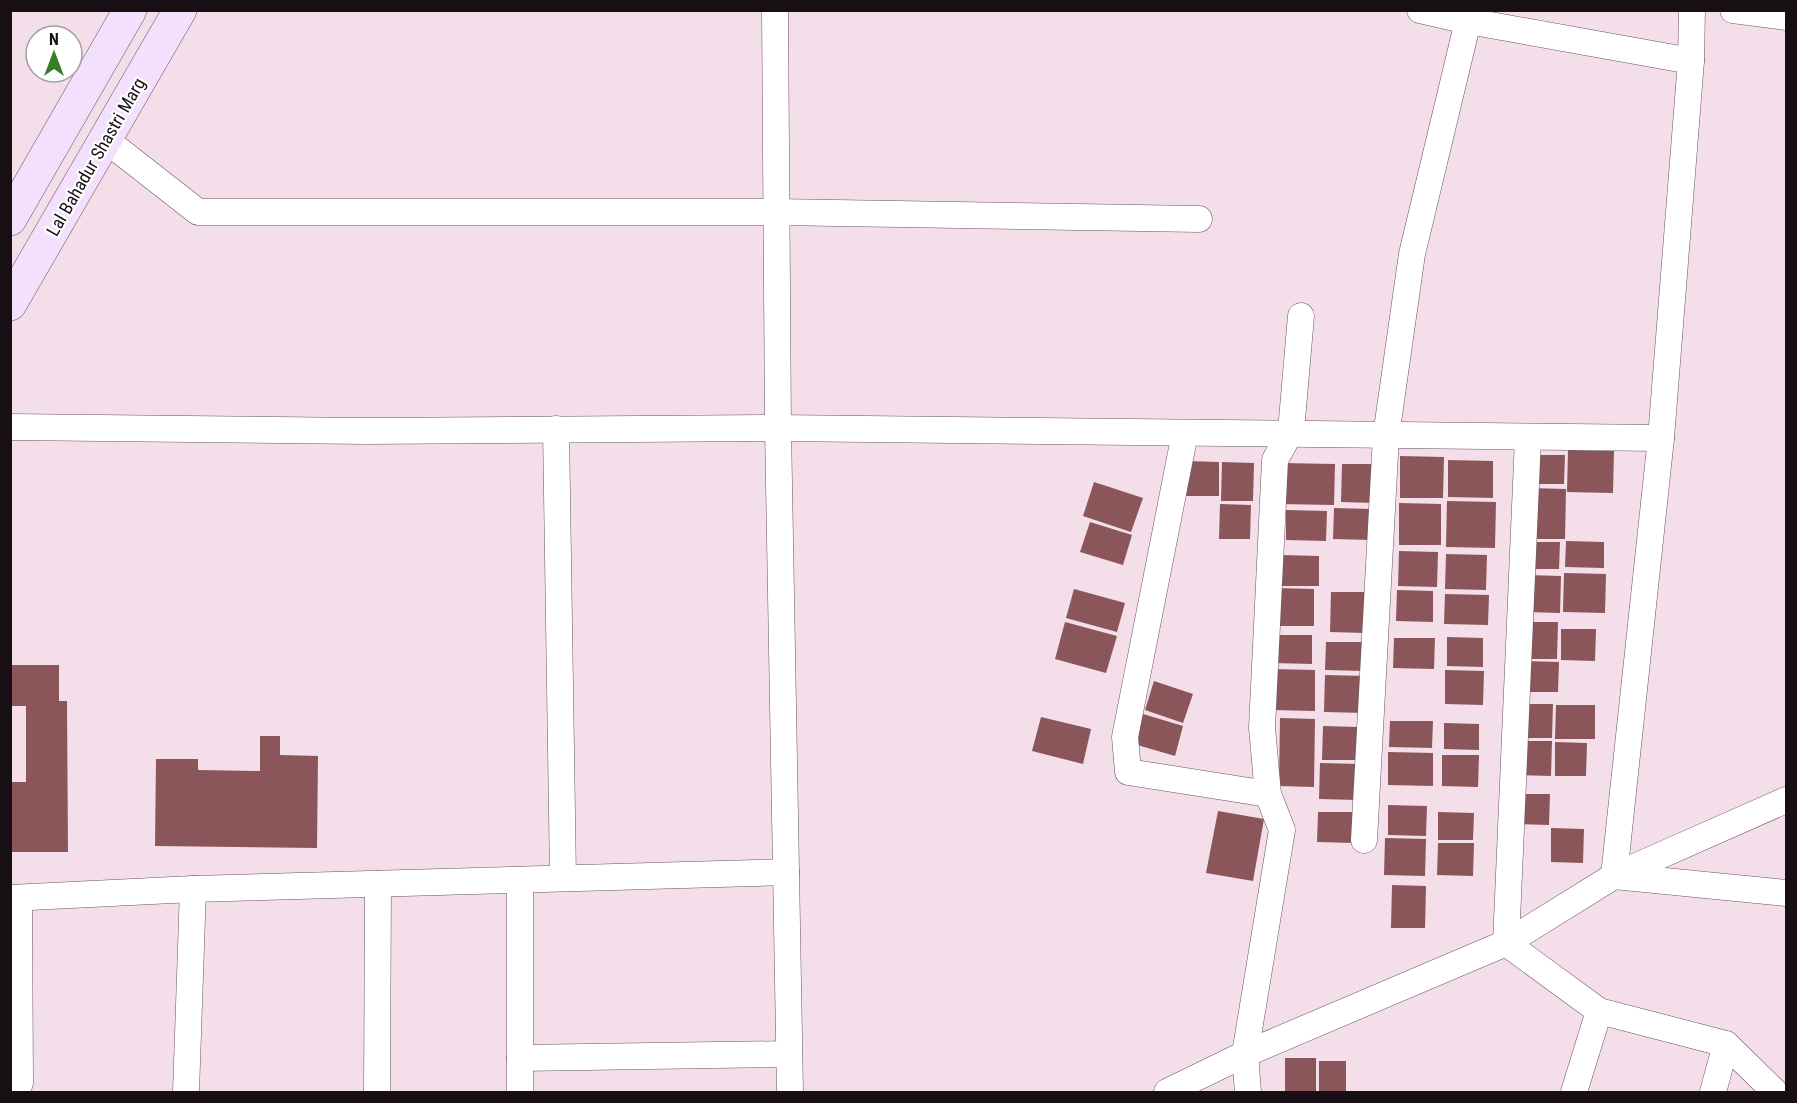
<svg xmlns="http://www.w3.org/2000/svg" width="1797" height="1103" font-family="'Roboto Condensed',sans-serif">
<style>
.building{fill:#8b565a}
.lines{fill:none;stroke-linecap:round;stroke-linejoin:round}
.minor-casing{stroke:#67555f;stroke-width:27}
.secondary-casing{stroke:#67555f;stroke-width:34}
.minor{stroke:#fff;stroke-width:26}
.secondary{stroke:#f2e0fc;stroke-width:33}
.labels{text-anchor:middle;stroke-width:4.5;stroke-linejoin:round;paint-order:stroke}
.street-label{font-size:18px;fill:#170f13;stroke:#fff}
</style>
<rect width="100%" height="100%" fill="#f4dee9"/>
<g class="building">
<polygon points="1568,450 1614,451 1613,493 1567,492"/>
<polygon points="1531,455 1565,455 1564,484 1531,484"/>
<polygon points="1400,456 1444,457 1443,498 1400,498"/>
<polygon points="1448,460 1493,461 1493,498 1448,497"/>
<polygon points="1186,461 1219,462 1219,496 1185,496"/>
<polygon points="1222,462 1254,463 1253,501 1221,501"/>
<polygon points="1281,463 1335,464 1334,505 1280,504"/>
<polygon points="1342,464 1376,464 1375,503 1341,502"/>
<polygon points="1094,482 1143,498 1131,532 1083,516"/>
<polygon points="1529,488 1566,489 1565,539 1528,539"/>
<polygon points="1447,501 1496,502 1495,548 1446,547"/>
<polygon points="1399,503 1441,504 1441,545 1399,545"/>
<polygon points="1220,504 1251,505 1250,539 1219,539"/>
<polygon points="1334,508 1372,509 1371,540 1333,539"/>
<polygon points="1286,510 1327,511 1326,541 1286,540"/>
<polygon points="1090,522 1132,535 1123,565 1080,552"/>
<polygon points="1566,541 1604,542 1604,568 1565,567"/>
<polygon points="1527,542 1560,542 1559,569 1526,569"/>
<polygon points="1399,551 1438,552 1437,587 1398,586"/>
<polygon points="1446,554 1487,555 1486,590 1445,589"/>
<polygon points="1281,555 1319,556 1319,586 1280,586"/>
<polygon points="1564,573 1606,574 1605,613 1563,612"/>
<polygon points="1527,575 1561,576 1560,613 1526,612"/>
<polygon points="1274,588 1314,589 1314,626 1273,626"/>
<polygon points="1074,589 1125,603 1117,632 1066,618"/>
<polygon points="1397,590 1433,591 1433,622 1396,621"/>
<polygon points="1331,592 1366,592 1365,633 1330,632"/>
<polygon points="1445,594 1489,595 1488,625 1444,624"/>
<polygon points="1065,622 1117,636 1106,673 1055,659"/>
<polygon points="1521,622 1558,622 1557,659 1521,659"/>
<polygon points="1561,629 1596,629 1595,661 1561,660"/>
<polygon points="1273,635 1312,635 1312,664 1273,663"/>
<polygon points="1447,637 1483,638 1483,667 1447,666"/>
<polygon points="1394,638 1435,638 1434,669 1393,668"/>
<polygon points="1326,642 1366,642 1365,671 1325,670"/>
<polygon points="1521,661 1559,662 1558,692 1521,692"/>
<polygon points="10,665 59,665 59,701 67,701 68,852 10,852 10,782 26,782 26,706 10,706"/>
<polygon points="1272,669 1315,670 1315,711 1271,710"/>
<polygon points="1445,670 1484,671 1483,705 1445,704"/>
<polygon points="1325,675 1367,676 1366,713 1324,712"/>
<polygon points="1154,681 1193,694 1183,723 1145,710"/>
<polygon points="1519,704 1553,704 1552,738 1518,738"/>
<polygon points="1556,705 1595,705 1595,739 1555,739"/>
<polygon points="1143,714 1183,726 1175,756 1134,744"/>
<polygon points="1041,717 1091,729 1083,764 1032,751"/>
<polygon points="1280,718 1315,719 1314,787 1279,786"/>
<polygon points="1390,721 1433,721 1432,748 1389,747"/>
<polygon points="1444,723 1479,724 1479,750 1444,749"/>
<polygon points="1323,726 1359,727 1358,760 1322,760"/>
<polygon points="260,736 280,736 280,755 318,756 317,848 155,846 156,759 198,759 198,770 260,771"/>
<polygon points="1518,741 1552,741 1551,776 1517,775"/>
<polygon points="1555,742 1587,743 1586,776 1555,776"/>
<polygon points="1388,752 1433,753 1433,786 1388,785"/>
<polygon points="1442,755 1479,755 1478,787 1442,786"/>
<polygon points="1320,763 1358,764 1357,800 1319,799"/>
<polygon points="1514,794 1550,794 1549,825 1513,824"/>
<polygon points="1388,805 1427,806 1426,836 1388,835"/>
<polygon points="1218,811 1264,819 1253,881 1206,873"/>
<polygon points="1318,812 1354,812 1354,843 1317,842"/>
<polygon points="1438,812 1474,813 1473,840 1438,840"/>
<polygon points="1551,828 1584,829 1583,863 1551,862"/>
<polygon points="1385,838 1426,839 1425,876 1384,875"/>
<polygon points="1438,843 1474,843 1473,876 1437,875"/>
<polygon points="1392,885 1426,886 1425,928 1391,928"/>
<rect x="1285" y="1058" width="31" height="34"/>
<rect x="1319" y="1061" width="27" height="31"/>
</g>
<g class="lines">
<defs>
<g id="minor">
<polyline points="775,10 778,428 790,1092"/>
<polyline points="1420,10 1468,21 1469,10"/>
<polyline points="1692,10 1691,61 1661,438 1614,876 1786,893"/>
<polyline points="1733,10 1786,17"/>
<polyline points="106,140 198,212 776,212 1199,219"/>
<polyline points="10,427 366,431 778,428 1661,438"/>
<polyline points="556,429 563,878"/>
<polyline points="1185,433 1125,737 1128,772 1268,794"/>
<polyline points="1528,438 1506,943 1599,1011 1726,1044 1775,1092"/>
<polyline points="1364,840 1386,436 1412,254 1468,21 1691,61"/>
<polyline points="520,880 520,1092"/>
<polyline points="10,898 193,889 786,872"/>
<polyline points="19,898 20,1083"/>
<polyline points="520,1058 789,1054"/>
<polyline points="186,1092 193,889"/>
<polyline points="377,1092 378,884"/>
<polyline points="1167,1092 1245,1054 1506,943 1614,876 1786,800"/>
<polyline points="1248,1092 1245,1054 1282,830 1268,794 1262,728 1275,460 1291,431 1301,316"/>
<polyline points="1574,1092 1599,1011"/>
<polyline points="1713,1092 1726,1044"/>
</g>
<g id="secondary">
<polyline points="10,219 130,10"/>
<polyline points="10,304 180,10"/>
</g>
</defs>
<use href="#minor" class="minor-casing"/>
<use href="#secondary" class="secondary-casing"/>
<use href="#minor" class="minor"/>
<use href="#secondary" class="secondary"/>
</g>
<g class="labels">
<g class="street-label">
<text transform="translate(96 157) rotate(-60)" y="6">Lal Bahadur Shastri Marg</text>
</g>
</g>
<rect width="1797" height="1103" fill="none" stroke="#170f13" stroke-width="24"/>
<g transform="translate(54 54)"><circle r="28" fill="#ffffff" stroke="#a29fa1" stroke-width="1.5"/>
<path d="M0-4.5L10 22L0 15L-10 22Z" fill="#377f24"/>
<text y="-9" font-size="16" font-weight="bold" text-anchor="middle" fill="#170f13">N</text>
</g>
</svg>
